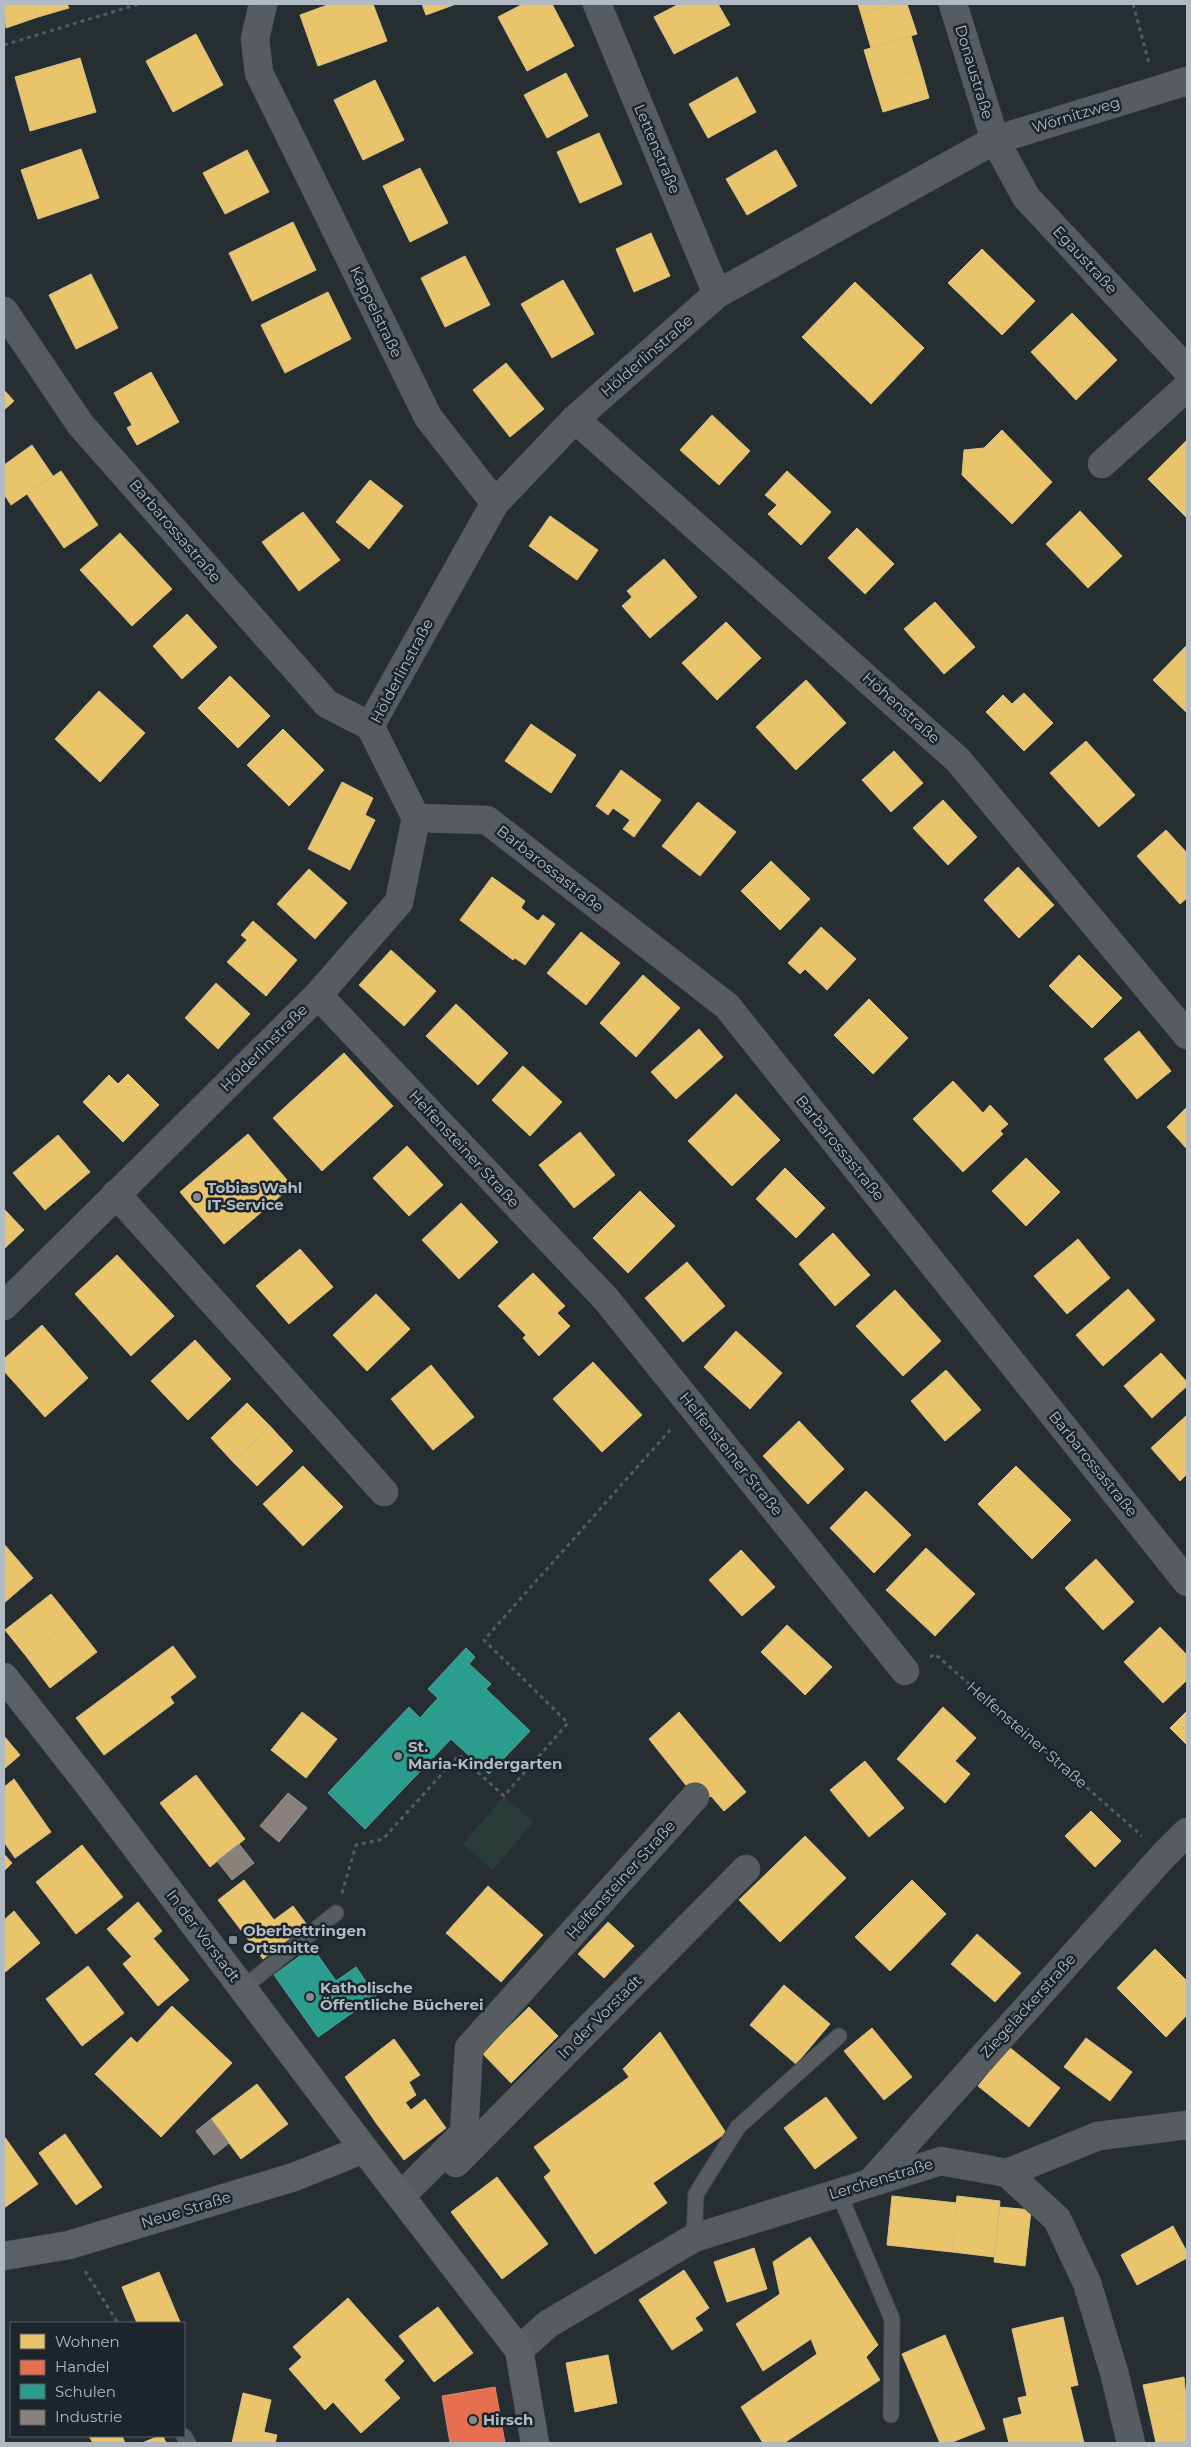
<svg xmlns="http://www.w3.org/2000/svg" width="1191" height="2447" font-family="Montserrat,sans-serif">
<style>
.green{fill:#2a3c38}
.homes{fill:#e9c46a;stroke:#d8c185}
.shops{fill:#e76f51;stroke:#d78673}
.schools{fill:#2a9d8f;stroke:#52a69f}
.industry{fill:#8a817c;stroke:#969291}
.lines{fill:none;stroke-linecap:round;stroke-linejoin:round}
.lane-casing{stroke:#444a4d;stroke-width:17}
.street-casing{stroke:#444a4d;stroke-width:29}
.secondary-casing{stroke:#444a4d;stroke-width:29}
.path{stroke:#565b5f;stroke-width:3;stroke-dasharray:4 4;stroke-linecap:butt}
.lane{stroke:#565c60;stroke-width:15}
.street{stroke:#565c60;stroke-width:28}
.secondary{stroke:#5b6064;stroke-width:28}
.poi-dot{fill:#818a90;stroke:#1c252b;stroke-width:2}
.labels{text-anchor:middle;stroke-width:5;stroke-linejoin:round;paint-order:stroke}
.street-label{font-size:15px;fill:#b1bbc3;stroke:#1c252b}
.poi-label{font-size:15px;font-weight:bold;fill:#b1bbc3;stroke:#1c252b;text-anchor:start}
</style>
<rect width="100%" height="100%" fill="#272e32"/>
<polygon class="green" points="504,1796 533,1822 493,1870 463,1844"/>
<g class="homes">
<polygon points="4,4 34,4 38,17 6,28"/>
<polygon points="34,4 67,4 69,8 38,17"/>
<polygon points="330,4 373,4 387,41 318,66 300,15"/>
<polygon points="422,4 456,4 426,15"/>
<polygon points="523,4 552,4 574,46 527,71 498,17"/>
<polygon points="679,4 718,4 730,25 674,54 654,17"/>
<polygon points="858,4 895,4 861,14"/>
<polygon points="895,4 907,4 917,34 871,48 861,14"/>
<polygon points="196,34 223,85 173,112 146,61"/>
<polygon points="911,36 921,69 874,83 864,50"/>
<polygon points="80,58 96,112 30,131 15,77"/>
<polygon points="921,69 929,98 883,112 874,83"/>
<polygon points="566,73 588,116 547,138 524,95"/>
<polygon points="737,77 756,112 708,138 689,104"/>
<polygon points="375,80 404,140 363,160 334,100"/>
<polygon points="599,133 622,184 580,203 557,152"/>
<polygon points="81,149 99,198 38,219 21,170"/>
<polygon points="247,150 269,192 225,214 203,173"/>
<polygon points="776,150 797,186 747,215 726,179"/>
<polygon points="420,168 448,223 410,242 383,186"/>
<polygon points="293,222 316,270 252,301 229,253"/>
<polygon points="651,233 670,276 634,292 616,249"/>
<polygon points="982,249 1035,301 1002,335 948,283"/>
<polygon points="465,256 490,305 445,327 421,278"/>
<polygon points="91,274 118,328 76,349 49,295"/>
<polygon points="563,280 594,334 552,358 521,304"/>
<polygon points="855,282 924,348 871,404 802,337"/>
<polygon points="328,292 351,339 285,373 261,325"/>
<polygon points="1072,313 1117,360 1076,400 1031,352"/>
<polygon points="506,363 544,409 510,437 473,390"/>
<polygon points="151,372 179,422 137,445 127,428 132,425 114,393"/>
<polygon points="4,390 14,401 4,410"/>
<polygon points="712,415 750,451 719,485 680,450"/>
<polygon points="1002,430 1052,482 1012,524 962,475 964,450 984,448"/>
<polygon points="1187,440 1187,518 1148,479"/>
<polygon points="32,445 53,476 11,505 4,494 4,465"/>
<polygon points="61,471 98,525 64,548 27,494"/>
<polygon points="787,471 831,512 801,545 768,514 777,505 765,495"/>
<polygon points="370,480 403,506 369,549 336,522"/>
<polygon points="1080,511 1122,556 1088,588 1046,544"/>
<polygon points="303,512 340,560 299,591 262,542"/>
<polygon points="550,516 598,550 577,580 529,546"/>
<polygon points="857,528 894,564 865,594 828,558"/>
<polygon points="120,533 172,589 132,626 80,570"/>
<polygon points="664,559 697,597 650,638 622,606 632,597 627,591"/>
<polygon points="935,602 975,647 944,674 904,629"/>
<polygon points="187,614 217,647 182,679 153,646"/>
<polygon points="726,622 761,658 717,700 682,663"/>
<polygon points="1187,645 1187,713 1153,680"/>
<polygon points="230,676 270,716 238,748 198,708"/>
<polygon points="806,680 846,723 796,770 756,727"/>
<polygon points="99,691 145,733 100,782 55,739"/>
<polygon points="1024,693 1053,723 1024,751 986,712 1003,695 1012,704"/>
<polygon points="531,724 576,755 551,793 505,761"/>
<polygon points="283,729 324,770 289,806 247,765"/>
<polygon points="1086,741 1135,795 1099,827 1050,773"/>
<polygon points="894,751 923,783 891,812 862,780"/>
<polygon points="621,770 661,800 634,837 623,829 630,820 613,808 608,815 596,806"/>
<polygon points="342,782 373,798 365,815 375,820 350,870 308,849"/>
<polygon points="943,800 977,837 948,865 913,828"/>
<polygon points="698,802 736,832 700,876 662,846"/>
<polygon points="1166,830 1187,853 1187,898 1180,904 1137,856"/>
<polygon points="771,861 810,899 780,930 741,891"/>
<polygon points="1018,867 1054,905 1019,938 984,900"/>
<polygon points="309,869 347,903 315,939 277,904"/>
<polygon points="492,877 525,901 521,908 538,921 543,915 555,924 525,965 515,958 513,960 460,920"/>
<polygon points="253,921 297,960 266,996 227,962 247,940 241,935"/>
<polygon points="821,927 856,959 827,990 805,969 800,974 788,963"/>
<polygon points="581,932 620,963 586,1005 547,973"/>
<polygon points="391,950 436,991 404,1026 359,985"/>
<polygon points="1079,955 1122,998 1092,1028 1049,986"/>
<polygon points="643,975 680,1008 636,1057 600,1023"/>
<polygon points="216,983 250,1014 218,1049 185,1018"/>
<polygon points="869,999 908,1038 873,1074 834,1035"/>
<polygon points="456,1004 508,1053 478,1085 426,1036"/>
<polygon points="699,1029 723,1057 676,1099 651,1072"/>
<polygon points="1139,1031 1171,1071 1137,1099 1104,1059"/>
<polygon points="344,1053 393,1106 322,1171 273,1118"/>
<polygon points="523,1066 562,1102 530,1136 492,1100"/>
<polygon points="128,1074 159,1105 123,1142 83,1102 109,1075 118,1084"/>
<polygon points="953,1081 983,1113 990,1105 1008,1124 1000,1131 1003,1134 963,1172 913,1119"/>
<polygon points="736,1094 780,1140 732,1186 688,1141"/>
<polygon points="1187,1107 1187,1149 1167,1127"/>
<polygon points="580,1132 615,1175 574,1208 539,1165"/>
<polygon points="248,1134 292,1186 224,1244 180,1192"/>
<polygon points="58,1135 90,1172 45,1210 13,1173"/>
<polygon points="407,1146 443,1185 409,1216 373,1178"/>
<polygon points="1026,1158 1060,1192 1026,1226 992,1191"/>
<polygon points="785,1168 825,1208 796,1238 756,1199"/>
<polygon points="640,1191 675,1226 628,1273 593,1238"/>
<polygon points="461,1203 498,1242 459,1279 422,1240"/>
<polygon points="4,1209 24,1230 4,1249"/>
<polygon points="833,1233 870,1275 835,1306 799,1264"/>
<polygon points="1078,1239 1110,1278 1067,1314 1034,1276"/>
<polygon points="300,1249 333,1287 289,1324 256,1286"/>
<polygon points="117,1255 174,1316 131,1356 75,1294"/>
<polygon points="687,1262 725,1306 683,1342 645,1298"/>
<polygon points="533,1273 565,1306 557,1313 570,1326 539,1356 523,1338 526,1335 498,1306"/>
<polygon points="1128,1289 1155,1320 1103,1366 1076,1335"/>
<polygon points="895,1290 941,1341 903,1376 856,1326"/>
<polygon points="376,1294 410,1329 367,1371 333,1335"/>
<polygon points="42,1325 88,1378 45,1417 4,1371 4,1359"/>
<polygon points="736,1331 782,1373 750,1409 704,1367"/>
<polygon points="195,1340 231,1379 188,1420 151,1381"/>
<polygon points="1161,1353 1187,1382 1187,1386 1152,1418 1124,1386"/>
<polygon points="593,1362 642,1415 602,1452 553,1399"/>
<polygon points="431,1365 474,1417 433,1450 391,1399"/>
<polygon points="946,1370 981,1410 945,1441 911,1401"/>
<polygon points="247,1403 270,1426 233,1462 211,1438"/>
<polygon points="1187,1415 1187,1474 1180,1481 1151,1448"/>
<polygon points="799,1421 844,1469 808,1504 763,1456"/>
<polygon points="270,1426 293,1451 257,1486 233,1462"/>
<polygon points="303,1466 343,1507 303,1546 263,1504"/>
<polygon points="1016,1466 1071,1520 1032,1559 978,1504"/>
<polygon points="866,1491 911,1535 874,1573 830,1528"/>
<polygon points="4,1544 33,1578 4,1603"/>
<polygon points="926,1548 975,1594 935,1636 886,1590"/>
<polygon points="741,1550 775,1587 742,1616 709,1580"/>
<polygon points="1096,1559 1134,1602 1103,1630 1065,1588"/>
<polygon points="51,1594 72,1620 26,1656 5,1630"/>
<polygon points="72,1620 97,1652 50,1688 26,1656"/>
<polygon points="787,1625 832,1667 805,1695 761,1652"/>
<polygon points="1160,1627 1187,1655 1187,1680 1163,1703 1124,1662"/>
<polygon points="173,1646 196,1677 170,1697 174,1703 104,1755 76,1718"/>
<polygon points="943,1707 976,1738 955,1761 970,1774 945,1803 897,1759"/>
<polygon points="1187,1711 1187,1745 1170,1728"/>
<polygon points="302,1712 337,1739 306,1778 271,1750"/>
<polygon points="679,1712 746,1792 724,1811 711,1796 701,1804 649,1739"/>
<polygon points="4,1736 20,1755 4,1769"/>
<polygon points="865,1761 904,1808 869,1837 830,1790"/>
<polygon points="196,1775 245,1839 210,1867 160,1803"/>
<polygon points="14,1779 51,1832 15,1858 4,1842 4,1787"/>
<polygon points="1091,1811 1121,1841 1095,1867 1065,1836"/>
<polygon points="805,1836 846,1878 780,1942 739,1900"/>
<polygon points="82,1845 123,1897 76,1934 36,1882"/>
<polygon points="4,1854 12,1863 4,1871"/>
<polygon points="244,1880 274,1920 293,1906 307,1925 263,1959 218,1900"/>
<polygon points="912,1880 946,1914 890,1971 855,1937"/>
<polygon points="488,1886 543,1935 501,1982 446,1933"/>
<polygon points="138,1902 162,1931 132,1957 107,1929"/>
<polygon points="14,1911 40,1943 4,1973 4,1920"/>
<polygon points="608,1922 634,1946 604,1978 578,1954"/>
<polygon points="977,1934 1021,1973 995,2002 951,1964"/>
<polygon points="153,1938 189,1980 158,2006 123,1964"/>
<polygon points="1155,1949 1187,1981 1187,2015 1166,2037 1117,1988"/>
<polygon points="88,1966 124,2013 82,2046 46,1999"/>
<polygon points="784,1985 830,2024 796,2064 750,2025"/>
<polygon points="172,2006 232,2063 161,2137 95,2074 131,2037 137,2043"/>
<polygon points="529,2007 558,2036 511,2083 482,2053"/>
<polygon points="872,2028 912,2077 884,2100 844,2051"/>
<polygon points="660,2032 726,2133 653,2183 667,2203 595,2254 544,2177 551,2171 534,2147 629,2077 623,2069"/>
<polygon points="1086,2038 1132,2072 1110,2101 1064,2067"/>
<polygon points="394,2039 420,2075 409,2082 416,2095 376,2123 345,2077"/>
<polygon points="1009,2047 1060,2088 1029,2127 978,2086"/>
<polygon points="257,2084 288,2124 241,2159 211,2119"/>
<polygon points="826,2097 857,2138 815,2169 784,2128"/>
<polygon points="425,2099 446,2128 404,2160 376,2123 405,2102 411,2110"/>
<polygon points="65,2134 102,2187 76,2205 39,2153"/>
<polygon points="4,2136 38,2184 4,2208"/>
<polygon points="497,2177 548,2244 502,2279 451,2212"/>
<polygon points="892,2196 957,2203 952,2252 887,2245"/>
<polygon points="957,2196 1000,2201 994,2257 952,2252"/>
<polygon points="1000,2207 1031,2210 1025,2266 994,2262"/>
<polygon points="1173,2226 1187,2252 1187,2258 1137,2285 1121,2255"/>
<polygon points="810,2237 878,2345 866,2357 880,2380 784,2443 763,2443 741,2407 817,2354 811,2339 763,2371 736,2324 780,2294 773,2262"/>
<polygon points="754,2248 767,2289 727,2302 714,2262"/>
<polygon points="684,2270 709,2308 695,2318 703,2330 672,2350 639,2300"/>
<polygon points="159,2272 180,2322 137,2323 122,2287"/>
<polygon points="348,2298 404,2361 384,2380 400,2398 361,2433 333,2402 325,2410 289,2369 302,2357 293,2347"/>
<polygon points="438,2307 473,2353 434,2382 399,2336"/>
<polygon points="1063,2317 1078,2385 1027,2396 1012,2329"/>
<polygon points="945,2335 985,2429 950,2443 940,2443 902,2354"/>
<polygon points="608,2355 617,2403 575,2412 566,2363"/>
<polygon points="1184,2377 1187,2408 1150,2416 1143,2385"/>
<polygon points="1070,2386 1084,2443 1009,2443 1003,2419 1022,2414 1018,2398"/>
<polygon points="243,2393 271,2400 264,2432 277,2435 275,2443 232,2443"/>
<polygon points="1187,2408 1187,2443 1156,2443 1150,2416"/>
<polygon points="89,2436 122,2436 125,2443 93,2443"/>
<polygon points="159,2436 163,2436 166,2443 142,2443"/>
</g>
<polygon class="shops" points="495,2387 505,2443 450,2443 442,2396"/>
<g class="schools">
<polygon points="466,1648 475,1657 469,1664 491,1684 486,1689 530,1731 489,1774 451,1739 365,1829 328,1793 409,1707 420,1718 438,1698 428,1689"/>
<polygon points="312,1947 336,1981 356,1967 376,1996 318,2037 274,1975"/>
</g>
<g class="industry">
<polygon points="288,1793 307,1808 279,1842 260,1826"/>
<polygon points="239,1844 254,1863 232,1880 217,1861"/>
<polygon points="211,2119 229,2143 214,2155 196,2131"/>
</g>
<g class="lines">
<defs>
<g id="lane">
<polyline points="243,1988 336,1913"/>
<polyline points="838,2191 892,2319 891,2415"/>
<polyline points="694,2238 696,2194 738,2127 839,2036"/>
<polyline points="184,2436 188,2443"/>
</g>
<g id="street">
<polyline points="263,4 255,39 259,73 428,417 495,503"/>
<polyline points="597,4 717,294"/>
<polyline points="953,4 995,140 1026,197 1187,370"/>
<polyline points="4,311 80,424 327,704 370,726"/>
<polyline points="575,419 958,760 1187,1035"/>
<polyline points="1102,464 1187,387"/>
<polyline points="370,726 495,503 575,419 717,294 995,140 1187,81"/>
<polyline points="416,818 487,820 727,1006 1187,1582"/>
<polyline points="318,995 606,1299 905,1671"/>
<polyline points="116,1194 384,1492"/>
<polyline points="4,1306 318,995 399,902 416,818 370,726"/>
<polyline points="456,2163 746,1869"/>
<polyline points="1007,2173 1098,2136 1187,2125"/>
<polyline points="871,2182 1163,1856 1187,1832"/>
<polyline points="401,2196 464,2133 469,2048 695,1797"/>
<polyline points="519,2350 548,2324 694,2238 941,2161 1007,2173 1057,2219 1087,2283 1114,2372 1131,2443"/>
</g>
<g id="secondary">
<polyline points="4,1677 89,1785 364,2149 519,2350 535,2443"/>
<polyline points="4,2256 69,2245 294,2177 364,2149"/>
</g>
</defs>
<use href="#lane" class="lane-casing"/>
<use href="#street" class="street-casing"/>
<use href="#secondary" class="secondary-casing"/>
<g class="path">
<polyline points="1133,4 1149,63"/>
<polyline points="4,45 139,4"/>
<polyline points="930,1657 935,1654 1142,1836"/>
<polyline points="342,1893 356,1845 383,1839 459,1755 504,1796 568,1723 484,1640 671,1429"/>
<polyline points="85,2271 118,2323"/>
</g>
<use href="#lane" class="lane"/>
<use href="#street" class="street"/>
<use href="#secondary" class="secondary"/>
</g>
<g class="poi-dot">
<circle cx="197" cy="1197" r="5"/>
<circle cx="398" cy="1756" r="5"/>
<rect x="228" y="1935" width="10" height="10" rx="2.5"/>
<circle cx="310" cy="1997" r="5"/>
<circle cx="473" cy="2420" r="5"/>
</g>
<g class="labels">
<g class="street-label">
<text transform="translate(974 72) rotate(73)" y="5">Donaustraße</text>
<text transform="translate(1076 115) rotate(-17)" y="5">Wörnitzweg</text>
<text transform="translate(657 149) rotate(67)" y="5">Lettenstraße</text>
<text transform="translate(1085 260) rotate(47)" y="5">Egaustraße</text>
<text transform="translate(376 312) rotate(64)" y="5">Kappelstraße</text>
<text transform="translate(647 356) rotate(-41)" y="5">Hölderlinstraße</text>
<text transform="translate(175 531) rotate(49)" y="5">Barbarossastraße</text>
<text transform="translate(402 671) rotate(-62)" y="5">Hölderlinstraße</text>
<text transform="translate(901 708) rotate(42)" y="5">Höhenstraße</text>
<text transform="translate(550 869) rotate(38)" y="5">Barbarossastraße</text>
<text transform="translate(264 1048) rotate(-45)" y="5">Hölderlinstraße</text>
<text transform="translate(840 1148) rotate(51)" y="5">Barbarossastraße</text>
<text transform="translate(464 1149) rotate(47)" y="5">Helfensteiner Straße</text>
<text transform="translate(731 1454) rotate(51)" y="5">Helfensteiner Straße</text>
<text transform="translate(1093 1464) rotate(51)" y="5">Barbarossastraße</text>
<text transform="translate(1027 1735) rotate(41)" y="5">Helfensteiner Straße</text>
<text transform="translate(621 1880) rotate(-48)" y="5">Helfensteiner Straße</text>
<text transform="translate(203 1936) rotate(53)" y="5">In der Vorstadt</text>
<text transform="translate(1028 2006) rotate(-48)" y="5">Ziegeläckerstraße</text>
<text transform="translate(600 2017) rotate(-45)" y="5">In der Vorstadt</text>
<text transform="translate(881 2179) rotate(-17)" y="5">Lerchenstraße</text>
<text transform="translate(186 2210) rotate(-17)" y="5">Neue Straße</text>
</g>
<g class="poi-label">
<text x="207" y="1193">Tobias Wahl<tspan x="207" dy="17">IT-Service</tspan></text>
<text x="408" y="1752">St.<tspan x="408" dy="17">Maria-Kindergarten</tspan></text>
<text x="243" y="1936">Oberbettringen<tspan x="243" dy="17">Ortsmitte</tspan></text>
<text x="320" y="1993">Katholische<tspan x="320" dy="17">Öffentliche Bücherei</tspan></text>
<text x="483" y="2425">Hirsch</text>
</g>
</g>
<rect width="1191" height="2447" fill="none" stroke="#b1bbc3" stroke-width="10"/>
<rect x="10" y="2322" width="175" height="115" fill="#1c252b" stroke="#586168"/>
<rect x="20" y="2334" width="25" height="15" fill="#e9c46a" stroke="#586168"/>
<text x="55" y="2347" font-size="15" fill="#b1bbc3">Wohnen</text>
<rect x="20" y="2360" width="25" height="15" fill="#e76f51" stroke="#586168"/>
<text x="55" y="2372" font-size="15" fill="#b1bbc3">Handel</text>
<rect x="20" y="2384" width="25" height="15" fill="#2a9d8f" stroke="#586168"/>
<text x="55" y="2397" font-size="15" fill="#b1bbc3">Schulen</text>
<rect x="20" y="2410" width="25" height="15" fill="#8a817c" stroke="#586168"/>
<text x="55" y="2422" font-size="15" fill="#b1bbc3">Industrie</text>
</svg>
